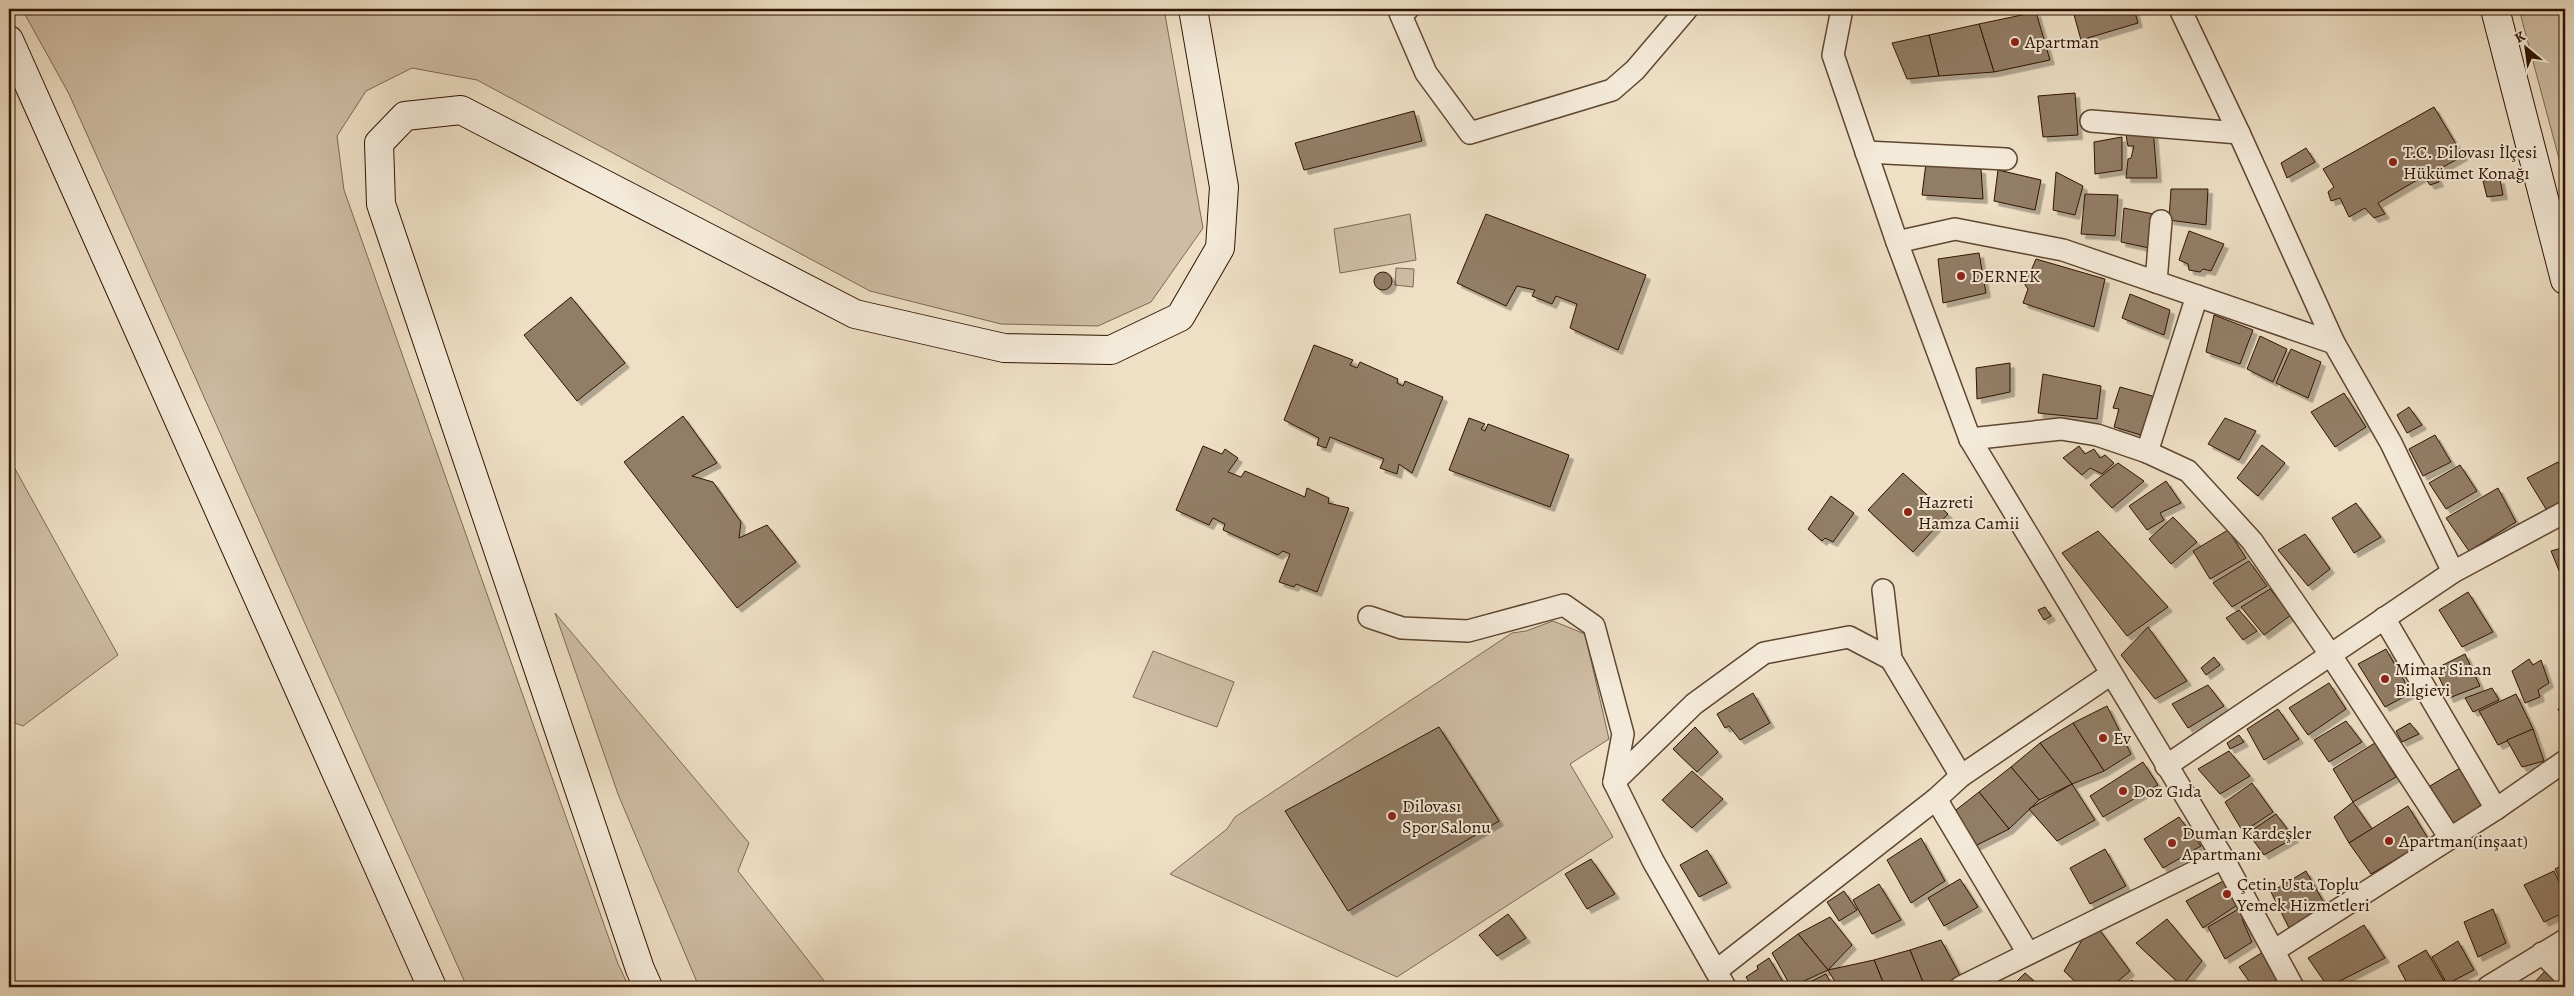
<svg xmlns="http://www.w3.org/2000/svg" width="2574" height="996" font-family="Alegreya,serif">
<style>
.green{fill:#cebca4;stroke:#7e6852}
.building{fill:#927d66;stroke:#2f1300;filter:url(#shadow)}
.lines{fill:none;stroke-linecap:round;stroke-linejoin:round}
.street-casing{stroke:#5f4631;stroke-width:24}
.secondary-casing{stroke:#2f1300;stroke-width:30}
.street{stroke:#f4ead9;stroke-width:21}
.secondary{stroke:#f4ead9;stroke-width:28}
.poi-dot{fill:#8f2418;stroke:#f4ead9;stroke-width:2}
.labels{text-anchor:middle;stroke-width:4;stroke-linejoin:round;paint-order:stroke}
.poi-label{font-size:18px;fill:#2f1300;stroke:#f4ead9;text-anchor:start}
</style>
<defs>
<filter id="shadow"><feDropShadow dx="4.5" dy="4.5" stdDeviation="0" flood-color="#0004"/></filter>
</defs>
<rect width="100%" height="100%" fill="#eedfc5"/>
<filter id="stains"><feTurbulence type="fractalNoise" baseFrequency=".004" numOctaves="4"/><feColorMatrix values="0 0 0 0 .2 0 0 0 0 .09 0 0 0 0 .02 0 0 0 .5 -.17"/></filter>
<radialGradient id="worn" r=".72"><stop offset=".6" stop-color="#630" stop-opacity="0"/><stop offset="1" stop-color="#630" stop-opacity=".3"/></radialGradient>
<g class="green">
<polygon points="22,9 1164,9 1203,228 1151,302 1098,326 1001,324 870,291 477,80 412,68 366,91 337,136 344,190 618,964 629,987 467,987 69,94"/>
<polygon points="2519,9 2565,9 2565,181"/>
<polygon points="1410,214 1416,260 1340,273 1334,229"/>
<polygon points="1396,268 1414,269 1413,287 1395,285"/>
<polygon points="9,458 118,655 23,726 9,721"/>
<polygon points="555,613 749,843 738,871 829,987 699,987 618,794"/>
<polygon points="1553,621 1585,634 1609,739 1570,764 1613,837 1397,977 1170,874 1227,829 1235,817 1512,633 1526,631"/>
<polygon points="1153,651 1234,682 1217,727 1133,697"/>
</g>
<g class="building">
<polygon points="2079,9 2134,9 2138,23 2081,40 2073,11"/>
<polygon points="2036,12 2050,60 1994,72 1979,24"/>
<polygon points="1979,24 1994,72 1939,76 1929,35"/>
<polygon points="1929,35 1939,76 1907,79 1892,43"/>
<polygon points="2075,93 2078,135 2043,137 2038,96"/>
<polygon points="2434,107 2463,156 2434,172 2439,182 2430,185 2424,176 2378,203 2385,214 2374,218 2365,208 2349,217 2340,198 2331,201 2328,192 2334,187 2323,169"/>
<polygon points="1414,111 1422,141 1304,170 1295,143"/>
<polygon points="2153,128 2157,178 2126,178 2128,159 2131,158 2134,146 2128,146 2125,130"/>
<polygon points="2122,137 2122,170 2095,174 2094,142"/>
<polygon points="2306,148 2315,162 2287,178 2281,163"/>
<polygon points="1926,163 1981,169 1983,199 1922,195"/>
<polygon points="1998,170 2041,180 2035,210 1994,201"/>
<polygon points="2056,172 2083,186 2075,215 2053,210"/>
<polygon points="2500,179 2503,195 2487,197 2483,181"/>
<polygon points="2171,189 2208,189 2206,225 2169,220"/>
<polygon points="2085,194 2118,195 2115,236 2081,234"/>
<polygon points="2124,208 2158,215 2154,249 2121,242"/>
<polygon points="1486,214 1646,275 1618,350 1570,328 1577,304 1556,296 1552,304 1532,296 1535,290 1517,286 1506,306 1457,283"/>
<polygon points="2189,231 2224,244 2211,271 2203,269 2200,272 2189,270 2188,264 2179,260"/>
<polygon points="1979,253 1986,293 1943,303 1938,259"/>
<polygon points="2036,259 2105,279 2094,327 2023,303 2028,289 2025,285"/>
<circle cx="1383" cy="281" r="9"/>
<polygon points="2130,294 2170,310 2164,335 2122,318"/>
<polygon points="571,297 625,363 577,401 524,335"/>
<polygon points="2214,315 2253,330 2240,364 2206,352"/>
<polygon points="2260,336 2287,349 2273,382 2247,369"/>
<polygon points="1314,345 1353,360 1350,365 1357,368 1360,362 1398,379 1397,383 1403,386 1405,381 1443,397 1412,473 1399,464 1397,474 1380,468 1384,459 1330,437 1326,448 1317,445 1319,438 1284,420"/>
<polygon points="2291,349 2321,362 2308,398 2276,383"/>
<polygon points="2010,363 2010,392 1977,399 1976,368"/>
<polygon points="2043,374 2101,386 2097,419 2038,413"/>
<polygon points="2120,387 2156,397 2141,435 2114,427 2119,409 2113,408"/>
<polygon points="2344,393 2366,427 2335,447 2311,412"/>
<polygon points="2409,407 2422,425 2407,433 2397,415"/>
<polygon points="683,416 717,463 692,476 713,482 741,522 739,538 767,525 796,562 737,608 624,462"/>
<polygon points="1469,418 1485,424 1481,429 1485,431 1488,424 1569,455 1550,507 1449,470"/>
<polygon points="2225,418 2256,431 2239,460 2208,444"/>
<polygon points="2435,435 2451,462 2423,476 2409,449"/>
<polygon points="2262,445 2285,463 2258,496 2237,478"/>
<polygon points="1203,446 1222,454 1225,449 1238,458 1228,472 1241,477 1245,471 1305,497 1307,488 1329,498 1328,503 1349,508 1317,592 1296,584 1294,587 1279,582 1290,554 1283,551 1278,555 1223,530 1225,524 1213,518 1209,525 1176,510"/>
<polygon points="2079,446 2085,454 2094,449 2100,458 2105,455 2114,463 2102,474 2090,468 2082,475 2063,458"/>
<polygon points="2558,462 2565,474 2565,500 2546,509 2527,478"/>
<polygon points="2118,463 2144,481 2112,508 2090,485"/>
<polygon points="2460,465 2477,491 2446,509 2429,483"/>
<polygon points="1903,473 1948,514 1913,552 1868,510"/>
<polygon points="2166,481 2181,503 2160,513 2164,520 2147,530 2129,506"/>
<polygon points="2498,488 2516,522 2469,551 2446,518"/>
<polygon points="1831,496 1854,513 1833,542 1825,538 1822,541 1808,529"/>
<polygon points="2356,503 2381,537 2354,553 2332,518"/>
<polygon points="2173,517 2197,542 2171,564 2149,539"/>
<polygon points="2228,530 2246,558 2210,579 2193,551"/>
<polygon points="2098,531 2168,607 2127,636 2062,553"/>
<polygon points="2305,534 2330,569 2308,586 2278,550"/>
<polygon points="2565,547 2565,572 2560,573 2551,551"/>
<polygon points="2249,561 2267,586 2232,607 2213,583"/>
<polygon points="2270,589 2291,615 2264,635 2241,607"/>
<polygon points="2468,592 2493,632 2462,647 2439,610"/>
<polygon points="2045,607 2051,616 2044,620 2038,610"/>
<polygon points="2239,610 2257,631 2243,640 2226,618"/>
<polygon points="2148,627 2187,681 2155,699 2121,655"/>
<polygon points="2386,649 2411,693 2385,707 2358,664"/>
<polygon points="2465,654 2480,686 2449,698 2435,669"/>
<polygon points="2214,657 2220,665 2206,675 2201,668"/>
<polygon points="2529,659 2533,665 2541,660 2549,683 2538,690 2540,697 2525,703 2512,671"/>
<polygon points="2329,683 2346,709 2308,735 2289,708"/>
<polygon points="2208,685 2224,706 2188,728 2172,704"/>
<polygon points="2492,688 2499,700 2473,712 2465,698"/>
<polygon points="1753,693 1770,723 1740,740 1729,726 1725,728 1717,714"/>
<polygon points="2516,694 2533,729 2498,745 2479,711"/>
<polygon points="2107,706 2131,754 2104,771 2073,723"/>
<polygon points="2565,706 2565,722 2558,709"/>
<polygon points="2278,709 2299,739 2264,760 2247,729"/>
<polygon points="2346,721 2362,742 2329,762 2314,740"/>
<polygon points="2073,723 2104,771 2072,784 2040,743"/>
<polygon points="2410,723 2419,734 2402,742 2396,731"/>
<polygon points="1439,727 1499,821 1348,911 1285,811"/>
<polygon points="1695,727 1718,752 1697,772 1673,749"/>
<polygon points="2533,729 2544,761 2522,767 2507,740"/>
<polygon points="2239,735 2244,742 2230,749 2227,743"/>
<polygon points="2040,743 2072,784 2039,800 2011,767"/>
<polygon points="2375,743 2396,777 2353,802 2333,769"/>
<polygon points="2229,751 2250,776 2220,794 2198,769"/>
<polygon points="2143,762 2158,785 2103,817 2090,796"/>
<polygon points="2011,767 2039,800 2009,829 1979,792"/>
<polygon points="2460,768 2484,807 2451,824 2430,786"/>
<polygon points="1692,771 1723,799 1692,828 1662,800"/>
<polygon points="2252,783 2273,812 2243,832 2225,802"/>
<polygon points="2072,784 2095,820 2057,841 2029,809"/>
<polygon points="1979,792 2009,829 1967,850 1947,817"/>
<polygon points="2353,802 2372,829 2349,843 2334,817"/>
<polygon points="2408,806 2429,840 2371,874 2349,843"/>
<polygon points="2276,814 2294,838 2264,855 2248,833"/>
<polygon points="2179,817 2201,846 2163,868 2144,839"/>
<polygon points="1921,838 1945,881 1911,903 1887,860"/>
<polygon points="2105,849 2126,886 2090,904 2070,868"/>
<polygon points="1707,850 1727,883 1699,897 1680,865"/>
<polygon points="1591,859 1615,894 1587,909 1565,874"/>
<polygon points="2565,864 2565,889 2555,869"/>
<polygon points="2306,871 2327,908 2289,928 2271,892"/>
<polygon points="2554,871 2565,894 2565,912 2544,922 2524,885"/>
<polygon points="1960,879 1978,907 1944,926 1928,898"/>
<polygon points="2225,880 2240,903 2203,928 2186,901"/>
<polygon points="1879,884 1901,920 1872,934 1853,900"/>
<polygon points="1844,891 1857,910 1839,921 1827,902"/>
<polygon points="2242,907 2247,916 2242,919 2252,942 2225,959 2208,927"/>
<polygon points="2493,909 2506,943 2478,957 2464,922"/>
<polygon points="1508,914 1526,938 1497,956 1479,935"/>
<polygon points="1830,917 1852,945 1828,970 1798,934"/>
<polygon points="2167,919 2202,961 2182,986 2136,943"/>
<polygon points="2093,921 2130,971 2111,987 2081,987 2064,971"/>
<polygon points="2364,925 2385,958 2328,987 2308,958"/>
<polygon points="1798,934 1828,970 1791,987 1772,953"/>
<polygon points="1941,940 1965,985 1924,985 1910,950"/>
<polygon points="2458,941 2474,970 2447,984 2432,957"/>
<polygon points="1910,950 1925,987 1885,987 1874,960"/>
<polygon points="2426,950 2445,983 2438,987 2409,987 2398,966"/>
<polygon points="2263,952 2285,987 2253,987 2239,967"/>
<polygon points="1769,958 1786,987 1752,987 1746,977 1758,969 1757,966"/>
<polygon points="1874,960 1885,987 1838,987 1828,970"/>
<polygon points="2546,970 2565,987 2530,987"/>
<polygon points="2025,973 2041,987 2011,987"/>
<polygon points="1826,974 1833,987 1800,987"/>
<polygon points="2132,980 2139,987 2125,987"/>
</g>
<g class="lines">
<defs>
<g id="street">
<polyline points="1408,9 1400,13 1426,73 1470,133 1612,90 1635,70 1687,9"/>
<polyline points="1842,9 1833,55 1897,242 1970,439 2223,858 2293,987"/>
<polyline points="2180,9 2239,133 2334,343"/>
<polyline points="2091,121 2239,133"/>
<polyline points="1866,152 2006,159"/>
<polyline points="1897,242 1955,229 2063,250 2334,343 2391,443 2453,572"/>
<polyline points="2156,282 2161,221"/>
<polyline points="1970,439 2061,429 2097,435 2147,452 2188,471 2252,541 2330,654 2450,838"/>
<polyline points="2147,452 2197,296"/>
<polyline points="1883,590 1891,659 1961,776"/>
<polyline points="1369,617 1402,628 1468,631 1564,605 1594,626 1623,734 1614,782"/>
<polyline points="2384,618 2496,809"/>
<polyline points="2166,766 2453,572 2565,512"/>
<polyline points="1936,799 2028,953"/>
<polyline points="2275,950 2496,809 2565,761"/>
<polyline points="2542,953 2565,976"/>
<polyline points="1716,971 1936,799 1961,776 2111,674"/>
<polyline points="1725,987 1653,861 1614,782 1694,704 1764,653 1849,637 1891,659"/>
<polyline points="1961,987 2223,858"/>
<polyline points="2488,987 2565,940"/>
</g>
<g id="secondary">
<polyline points="2495,9 2565,280"/>
<polyline points="9,40 432,987"/>
<polyline points="648,987 640,969 381,204 379,143 405,116 461,110 855,314 1004,348 1111,350 1180,317 1220,248 1224,187 1193,9"/>
</g>
</defs>
<use href="#street" class="street-casing"/>
<use href="#secondary" class="secondary-casing"/>
<use href="#street" class="street"/>
<use href="#secondary" class="secondary"/>
</g>
<g class="poi-dot">
<circle cx="2015" cy="42" r="5"/>
<circle cx="2393" cy="162" r="5"/>
<circle cx="1961" cy="276" r="5"/>
<circle cx="1908" cy="512" r="5"/>
<circle cx="2385" cy="679" r="5"/>
<circle cx="2103" cy="738" r="5"/>
<circle cx="2123" cy="791" r="5"/>
<circle cx="1392" cy="816" r="5"/>
<circle cx="2389" cy="841" r="5"/>
<circle cx="2172" cy="843" r="5"/>
<circle cx="2227" cy="894" r="5"/>
</g>
<g class="labels">
<g class="poi-label">
<text x="2025" y="48">Apartman</text>
<text x="2403" y="158">T.C. Dilovası İlçesi<tspan x="2403" dy="21">Hükümet Konağı</tspan></text>
<text x="1971" y="282">DERNEK</text>
<text x="1918" y="508">Hazreti<tspan x="1918" dy="21">Hamza Camii</tspan></text>
<text x="2395" y="675">Mimar Sinan<tspan x="2395" dy="21">Bilgievi</tspan></text>
<text x="2113" y="744">Ev</text>
<text x="2133" y="797">Doz Gıda</text>
<text x="1402" y="812">Dilovası<tspan x="1402" dy="21">Spor Salonu</tspan></text>
<text x="2182" y="839">Duman Kardeşler<tspan x="2182" dy="21">Apartmanı</tspan></text>
<text x="2399" y="847">Apartman(inşaat)</text>
<text x="2237" y="890">Çetin Usta Toplu<tspan x="2237" dy="21">Yemek Hizmetleri</tspan></text>
</g>
</g>
<rect width="2574" height="996" fill="none" stroke="#eedfc5" stroke-width="30"/>
<rect x="10" y="10" width="2554" height="976" fill="none" stroke="#2f1300" stroke-width="2.5"/>
<rect x="15" y="15" width="2544" height="966" fill="none" stroke="#2f1300"/>
<g transform="translate(2526 48) rotate(331)" stroke="#f4ead9" stroke-width="4" paint-order="stroke">
<path d="M0-4L9 19L0 12L-9 19Z" fill="#2f1300"/>
<text y="-8" font-size="14" font-weight="bold" text-anchor="middle" fill="#2f1300">K</text>
</g>
<rect width="100%" height="100%" filter="url(#stains)"/>
<rect width="100%" height="100%" fill="url(#worn)"/>
</svg>
